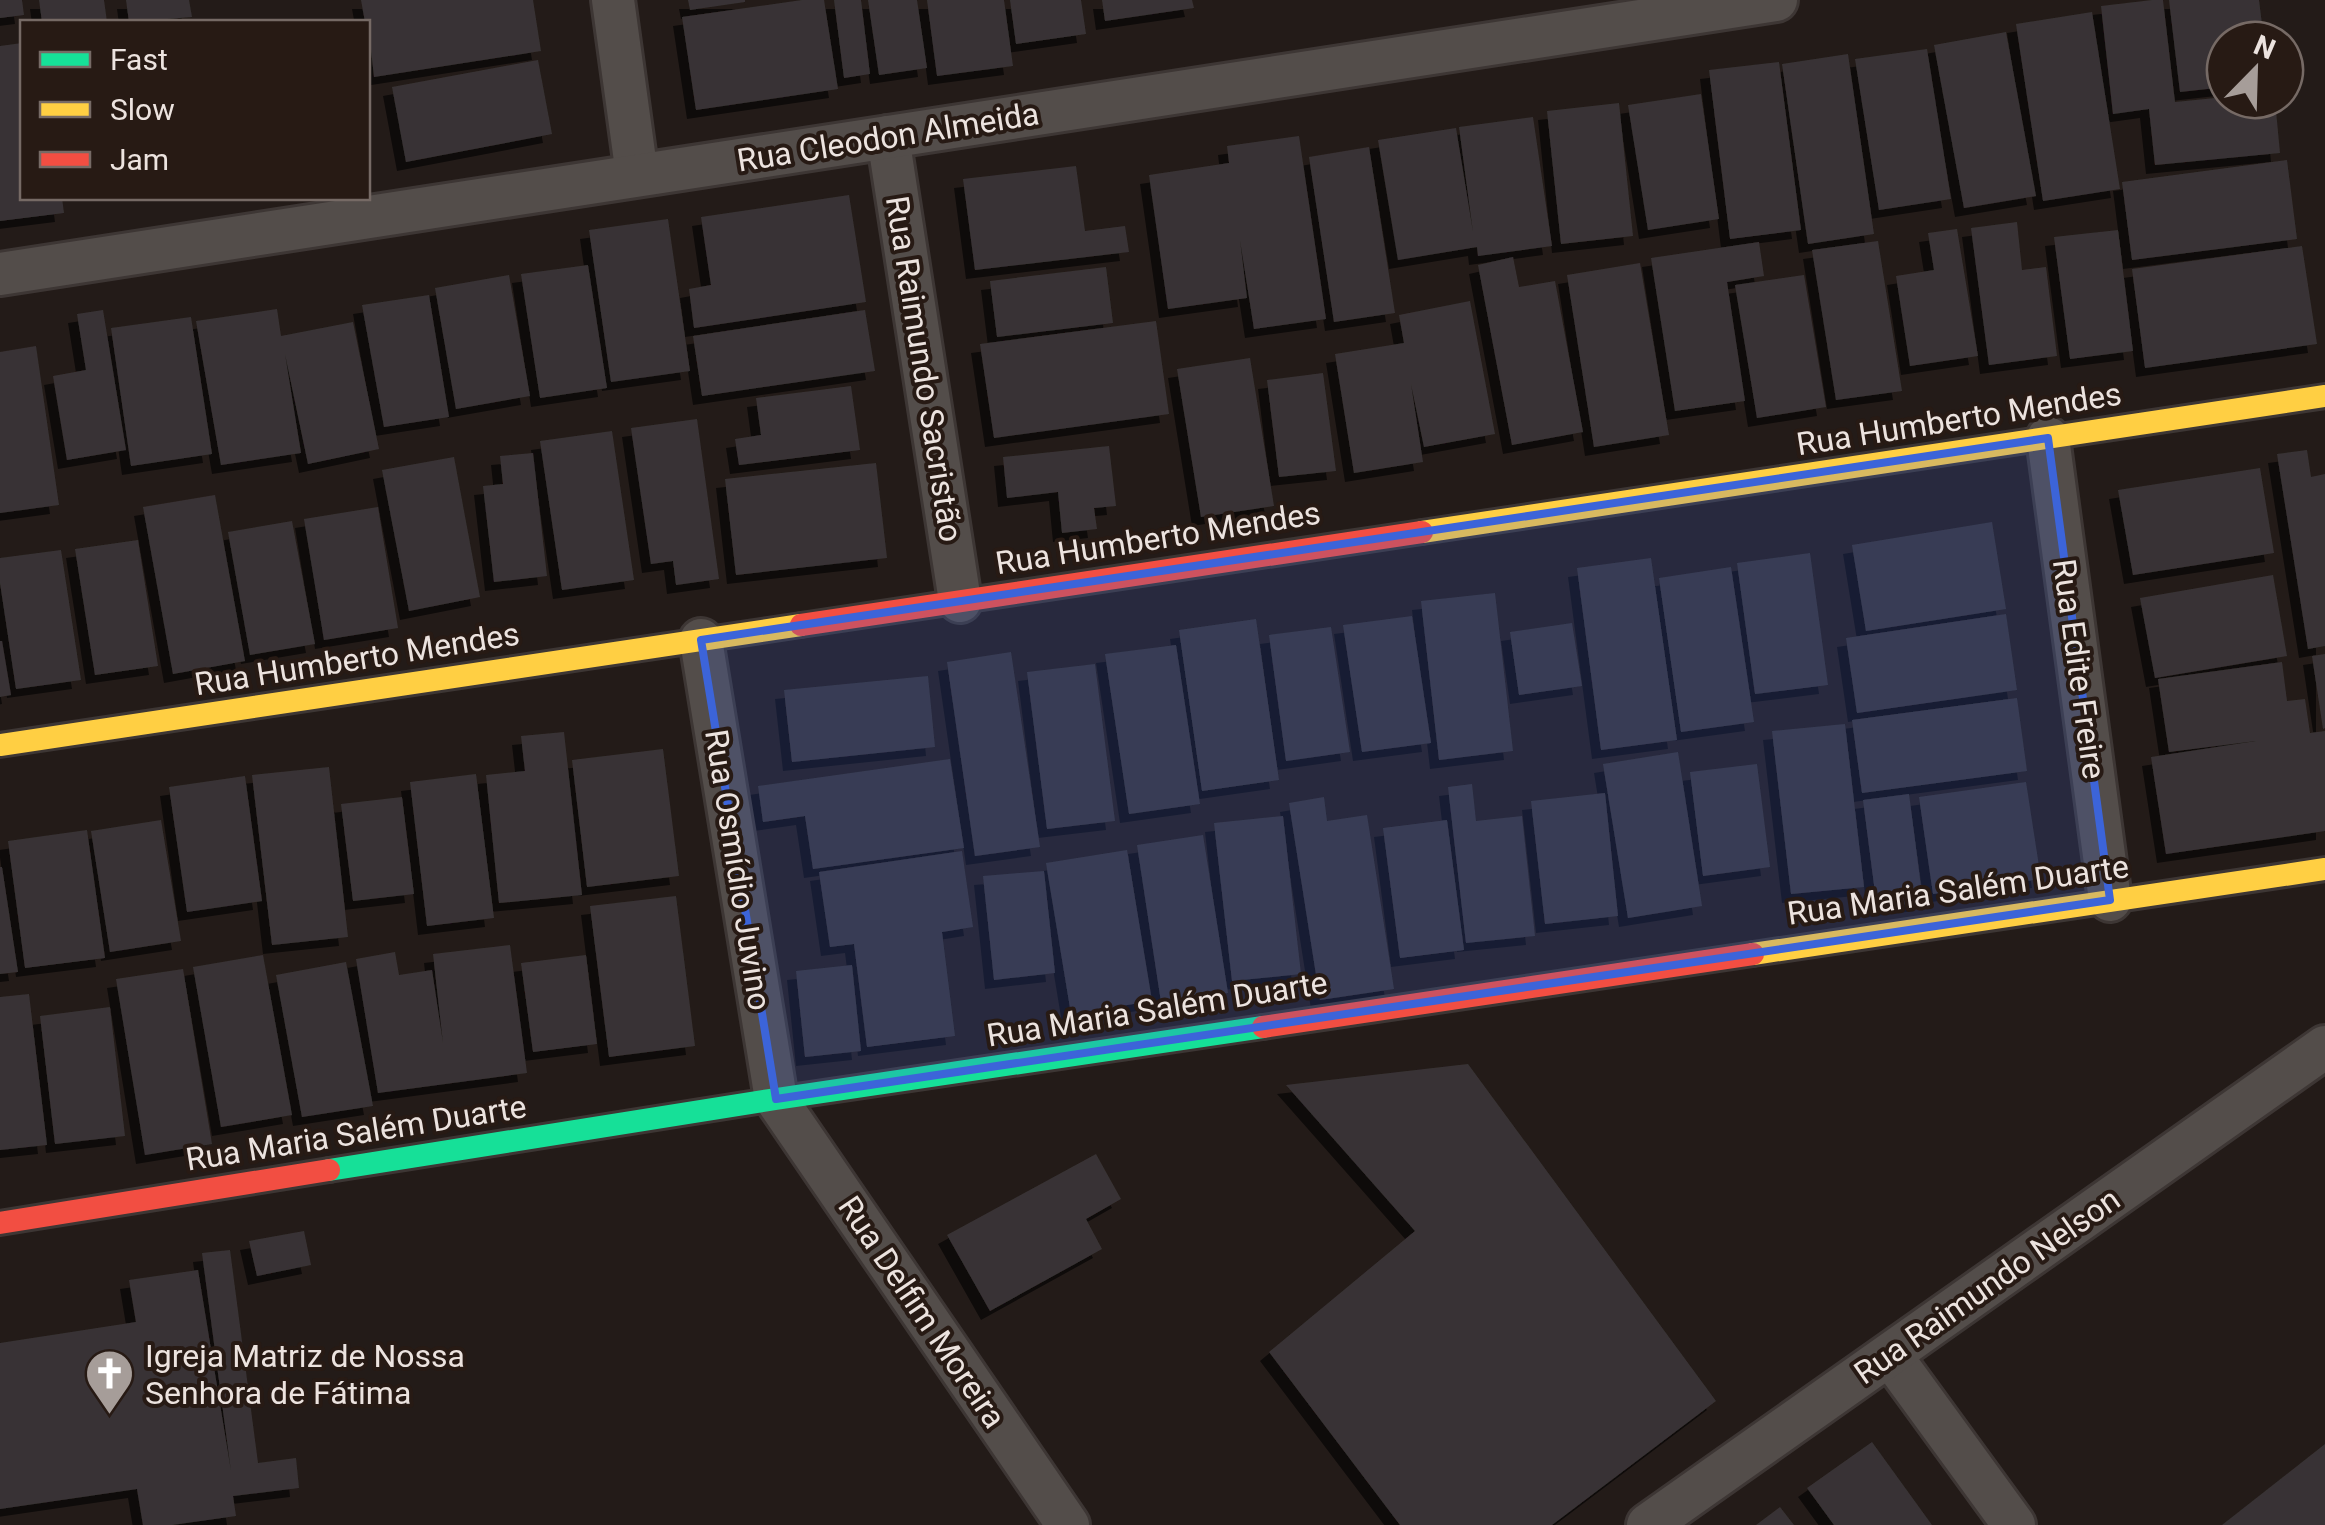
<svg xmlns="http://www.w3.org/2000/svg" width="2325" height="1525" font-family="Roboto,sans-serif">
<style>
.building{fill:#383334;filter:url(#shadow)}
.lines{fill:none;stroke-linecap:round;stroke-linejoin:round}
.street-casing{stroke:#3d3634;stroke-width:48}
.fast-casing{stroke:#3d3634;stroke-width:28}
.slow-casing{stroke:#3d3634;stroke-width:28}
.jam-casing{stroke:#3d3634;stroke-width:28}
.street{stroke:#534d4a;stroke-width:42}
.fast{stroke:#16e098;stroke-width:22}
.slow{stroke:#ffcf43;stroke-width:22}
.jam{stroke:#f24e42;stroke-width:22}
.marked{fill:#3c64d9;fill-opacity:0.2;stroke:#3c64d9;stroke-width:8;stroke-linejoin:round}
.labels{text-anchor:middle;stroke-width:8;stroke-linejoin:round;paint-order:stroke}
.street-label{font-size:32px;fill:#ece3df;stroke:#271a14}
.poi-label{font-size:32px;fill:#ece3df;stroke:#271a14;text-anchor:start}
</style>
<defs>
<filter id="shadow"><feDropShadow dx="-9" dy="9" stdDeviation="0" flood-color="#0009"/></filter>
</defs>
<rect width="100%" height="100%" fill="#231b18"/>
<g class="building">
<polygon points="0,0 22,0 24,15 0,18"/>
<polygon points="39,0 104,0 107,22 42,22"/>
<polygon points="126,0 189,0 192,17 129,22"/>
<polygon points="361,0 533,0 541,51 374,77 368,22 365,22"/>
<polygon points="688,0 745,0 745,2 690,10"/>
<polygon points="802,0 824,0 838,89 696,110 682,17"/>
<polygon points="834,0 861,0 870,74 844,78"/>
<polygon points="868,0 917,0 927,68 879,75"/>
<polygon points="927,0 1004,0 1013,66 937,76"/>
<polygon points="1010,0 1081,0 1086,34 1016,44"/>
<polygon points="1102,0 1192,0 1194,8 1105,21"/>
<polygon points="2152,0 2163,0 2175,102 2225,97 2225,100 2275,100 2280,153 2155,165 2149,109 2113,114 2101,6"/>
<polygon points="2169,0 2259,0 2264,40 2225,40 2225,87 2180,92"/>
<polygon points="2092,12 2120,189 2043,201 2016,24"/>
<polygon points="2006,32 2036,196 1964,208 1934,45"/>
<polygon points="22,43 22,198 62,198 64,213 0,221 0,46"/>
<polygon points="1927,49 1951,199 1879,210 1855,59"/>
<polygon points="1848,54 1874,234 1808,244 1782,64"/>
<polygon points="538,60 552,134 406,162 392,87"/>
<polygon points="1779,62 1801,230 1730,239 1709,70"/>
<polygon points="1701,94 1719,219 1648,230 1628,105"/>
<polygon points="1619,103 1633,236 1561,244 1547,111"/>
<polygon points="1533,117 1552,246 1478,256 1477,247 1398,260 1378,140 1456,128 1473,232 1459,127"/>
<polygon points="1299,136 1326,319 1254,329 1240,240 1247,298 1168,309 1149,175 1229,163 1227,146"/>
<polygon points="1369,147 1395,313 1334,322 1309,157"/>
<polygon points="2287,160 2297,239 2132,260 2122,182"/>
<polygon points="1076,166 1085,231 1125,226 1129,252 975,270 963,179"/>
<polygon points="849,195 866,302 694,328 689,289 711,285 701,217"/>
<polygon points="668,219 690,371 611,382 589,230"/>
<polygon points="2017,222 2022,270 2046,267 2057,356 1989,365 1971,228"/>
<polygon points="1957,229 1978,356 1910,366 1896,276 1934,270 1928,233"/>
<polygon points="2118,230 2133,351 2070,359 2054,237"/>
<polygon points="1878,241 1902,391 1836,400 1812,250"/>
<polygon points="1759,242 1764,276 1727,282 1745,401 1675,411 1651,258"/>
<polygon points="2302,246 2317,344 2145,368 2132,269"/>
<polygon points="1513,257 1519,287 1555,281 1583,432 1512,445 1478,265"/>
<polygon points="1640,263 1669,435 1594,447 1567,275"/>
<polygon points="588,265 607,388 540,398 521,274"/>
<polygon points="1106,267 1113,323 997,337 990,281"/>
<polygon points="509,275 530,396 456,409 435,288"/>
<polygon points="1804,275 1826,407 1757,418 1735,285"/>
<polygon points="429,295 449,417 384,427 362,305"/>
<polygon points="1470,301 1495,434 1424,447 1411,384 1423,462 1354,473 1335,354 1404,343 1399,315"/>
<polygon points="277,309 281,336 353,322 379,449 308,464 285,354 301,453 221,465 196,321"/>
<polygon points="103,310 126,450 67,460 53,376 86,370 77,314"/>
<polygon points="865,310 875,371 702,396 693,336"/>
<polygon points="191,317 212,454 131,466 111,328"/>
<polygon points="1156,321 1169,414 994,438 980,344"/>
<polygon points="36,346 59,505 0,513 0,352"/>
<polygon points="1250,358 1274,506 1201,517 1177,369"/>
<polygon points="1323,373 1336,471 1279,477 1267,380"/>
<polygon points="851,386 860,450 739,465 735,439 761,435 756,398"/>
<polygon points="697,419 719,579 676,585 673,561 651,564 631,428"/>
<polygon points="612,431 634,580 562,590 540,441"/>
<polygon points="1109,446 1116,506 1094,508 1097,529 1062,533 1058,492 1007,498 1003,457"/>
<polygon points="2307,450 2311,477 2325,474 2325,646 2308,649 2277,454"/>
<polygon points="533,453 547,576 494,582 483,486 503,484 500,456"/>
<polygon points="454,457 480,597 409,611 382,470"/>
<polygon points="876,463 887,558 736,575 725,479"/>
<polygon points="2260,468 2274,553 2133,575 2118,490"/>
<polygon points="215,495 245,661 173,674 143,507"/>
<polygon points="378,507 398,628 324,640 304,519"/>
<polygon points="292,521 315,644 250,655 228,532"/>
<polygon points="1992,522 2006,609 1866,631 1852,545"/>
<polygon points="138,540 158,666 95,675 75,549"/>
<polygon points="61,550 81,680 16,689 0,583 0,558"/>
<polygon points="1810,553 1828,685 1755,694 1737,563"/>
<polygon points="1651,558 1677,740 1601,750 1577,568"/>
<polygon points="1731,567 1754,722 1681,732 1659,578"/>
<polygon points="2273,575 2287,656 2155,678 2140,598"/>
<polygon points="1495,593 1513,751 1439,760 1421,601"/>
<polygon points="2006,614 2017,690 1857,713 1846,638"/>
<polygon points="1412,616 1431,743 1362,752 1343,625"/>
<polygon points="1256,619 1279,780 1202,791 1179,630"/>
<polygon points="1572,623 1582,686 1519,695 1510,632"/>
<polygon points="1331,627 1350,752 1286,761 1269,635"/>
<polygon points="0,641 2,641 11,695 0,697"/>
<polygon points="1176,645 1200,804 1129,814 1105,654"/>
<polygon points="1011,652 1040,847 975,856 947,662"/>
<polygon points="2325,654 2325,728 2323,729 2312,656"/>
<polygon points="2282,662 2287,701 2305,699 2310,733 2325,731 2325,831 2166,854 2151,757 2256,741 2169,752 2158,679"/>
<polygon points="1095,664 1115,821 1047,829 1027,672"/>
<polygon points="928,676 935,747 792,762 784,690"/>
<polygon points="2017,698 2027,771 1862,793 1852,720"/>
<polygon points="1845,724 1864,887 1791,894 1772,731"/>
<polygon points="564,732 582,895 499,903 486,775 525,771 521,736"/>
<polygon points="663,749 679,876 587,887 572,760"/>
<polygon points="1678,752 1702,906 1628,918 1603,764"/>
<polygon points="950,759 964,848 813,869 805,816 763,822 758,786"/>
<polygon points="1757,764 1770,867 1703,876 1690,772"/>
<polygon points="329,767 348,937 272,945 252,775"/>
<polygon points="476,774 494,918 427,926 410,782"/>
<polygon points="245,776 262,901 187,912 169,787"/>
<polygon points="2026,782 2041,879 1933,894 1919,797"/>
<polygon points="1472,784 1476,821 1522,816 1535,936 1466,943 1448,787"/>
<polygon points="1605,793 1618,916 1545,924 1531,801"/>
<polygon points="1909,794 1923,902 1877,908 1863,800"/>
<polygon points="402,797 414,894 353,901 341,804"/>
<polygon points="1324,797 1327,821 1367,815 1394,989 1320,1000 1289,803"/>
<polygon points="1283,816 1301,974 1232,981 1214,823"/>
<polygon points="161,820 181,941 110,952 91,831"/>
<polygon points="1447,820 1464,950 1400,958 1383,828"/>
<polygon points="87,830 105,958 25,968 8,841"/>
<polygon points="1203,835 1228,993 1161,1002 1137,845"/>
<polygon points="1127,850 1152,1001 1071,1014 1046,863"/>
<polygon points="962,851 973,927 942,932 955,1036 867,1047 854,944 830,947 819,872"/>
<polygon points="0,867 2,867 18,972 0,974"/>
<polygon points="1044,871 1055,973 994,980 983,876"/>
<polygon points="676,896 695,1046 609,1057 590,906"/>
<polygon points="510,945 527,1073 378,1093 356,959 395,952 399,975 432,970 443,1043 433,954"/>
<polygon points="263,955 292,1115 221,1127 193,967"/>
<polygon points="586,955 597,1044 533,1052 521,963"/>
<polygon points="346,962 373,1106 302,1117 276,975"/>
<polygon points="852,965 861,1051 805,1057 796,971"/>
<polygon points="183,969 212,1144 145,1155 116,979"/>
<polygon points="29,994 47,1145 0,1150 0,997"/>
<polygon points="110,1007 125,1136 55,1144 40,1016"/>
<polygon points="1468,1064 1716,1401 1552,1525 1400,1525 1269,1352 1415,1231 1286,1085"/>
<polygon points="1096,1154 1121,1199 1086,1219 1102,1249 990,1311 947,1235"/>
<polygon points="304,1231 311,1265 257,1276 249,1241"/>
<polygon points="230,1250 258,1463 296,1458 299,1488 233,1496 236,1516 172,1525 143,1525 137,1489 0,1509 0,1343 136,1322 129,1280 198,1270 231,1471 202,1253"/>
<polygon points="1872,1442 1932,1525 1834,1525 1807,1488"/>
<polygon points="2325,1444 2325,1525 2222,1525"/>
<polygon points="1780,1507 1794,1525 1756,1525"/>
</g>
<g class="lines">
<defs>
<g id="street">
<polyline points="613,0 637,175"/>
<polyline points="888,137 960,601"/>
<polyline points="0,274 1776,0"/>
<polyline points="2048,438 2110,900"/>
<polyline points="701,640 776,1099 1068,1525"/>
<polyline points="1890,1355 2014,1525"/>
<polyline points="1648,1525 2325,1047"/>
</g>
<polyline id="fast" points="329,1170 776,1099 1263,1027"/>
<g id="slow">
<polyline points="1422,532 2325,396"/>
<polyline points="0,745 801,625"/>
<polyline points="1753,954 2325,869"/>
</g>
<g id="jam">
<polyline points="801,625 1422,532"/>
<polyline points="1263,1027 1753,954"/>
<polyline points="0,1223 329,1170"/>
</g>
</defs>
<use href="#street" class="street-casing"/>
<use href="#fast" class="fast-casing"/>
<use href="#slow" class="slow-casing"/>
<use href="#jam" class="jam-casing"/>
<use href="#street" class="street"/>
<use href="#fast" class="fast"/>
<use href="#slow" class="slow"/>
<use href="#jam" class="jam"/>
</g>
<path class="marked" d="M2048,438L2110,900L776,1099L701,640Z"/>
<defs>
<symbol id="church-pin" viewBox="-11 -11 22 30"><path d="M0 17L-7.5 6A9.5 9.5 0 1 1 7.5 6Z" fill="#a69d99" stroke="#271a14"/><path d="M-1.2-6h2.4v3.5h3.3v2.4h-3.3V6h-2.4V-.1h-3.3v-2.4h3.3Z" fill="#fff"/></symbol>
</defs>
<g fill-rule="evenodd">
<use href="#church-pin" x="82" y="1346" width="55" height="75"/>
</g>
<g class="labels">
<g class="street-label">
<text transform="translate(888 137) rotate(-9)" y="11">Rua Cleodon Almeida</text>
<text transform="translate(924 369) rotate(81)" y="11">Rua Raimundo Sacristão</text>
<text transform="translate(1959 419) rotate(-9)" y="11">Rua Humberto Mendes</text>
<text transform="translate(1158 538) rotate(-9)" y="11">Rua Humberto Mendes</text>
<text transform="translate(357 659) rotate(-9)" y="11">Rua Humberto Mendes</text>
<text transform="translate(2079 669) rotate(82)" y="11">Rua Edite Freire</text>
<text transform="translate(738 870) rotate(81)" y="11">Rua Osmídio Juvino</text>
<text transform="translate(1958 890) rotate(-8)" y="11">Rua Maria Salém Duarte</text>
<text transform="translate(1157 1009) rotate(-9)" y="11">Rua Maria Salém Duarte</text>
<text transform="translate(356 1133) rotate(-9)" y="11">Rua Maria Salém Duarte</text>
<text transform="translate(1987 1286) rotate(-35)" y="11">Rua Raimundo Nelson</text>
<text transform="translate(922 1312) rotate(56)" y="11">Rua Delfim Moreira</text>
</g>
<g class="poi-label">
<text x="145" y="1367">Igreja Matriz de Nossa<tspan x="145" dy="37">Senhora de Fátima</tspan></text>
</g>
</g>
<rect x="20" y="20" width="350" height="180" fill="#271a14" stroke="#766a65" stroke-width="2.5"/>
<rect x="40" y="52" width="50" height="15" fill="#16e098" stroke="#766a65" stroke-width="2.5"/>
<text x="110" y="70" font-size="30" fill="#ece3df">Fast</text>
<rect x="40" y="102" width="50" height="15" fill="#ffcf43" stroke="#766a65" stroke-width="2.5"/>
<text x="110" y="120" font-size="30" fill="#ece3df">Slow</text>
<rect x="40" y="152" width="50" height="15" fill="#f24e42" stroke="#766a65" stroke-width="2.5"/>
<text x="110" y="170" font-size="30" fill="#ece3df">Jam</text>
<g transform="translate(2255 70) rotate(23)"><circle r="48" fill="#271a14" stroke="#766a65" stroke-width="2.5"/>
<path d="M0-8L18 38L0 25L-18 38Z" fill="#a69d99"/>
<text y="-15" font-size="28" font-weight="bold" text-anchor="middle" fill="#ece3df">N</text>
</g>
</svg>
